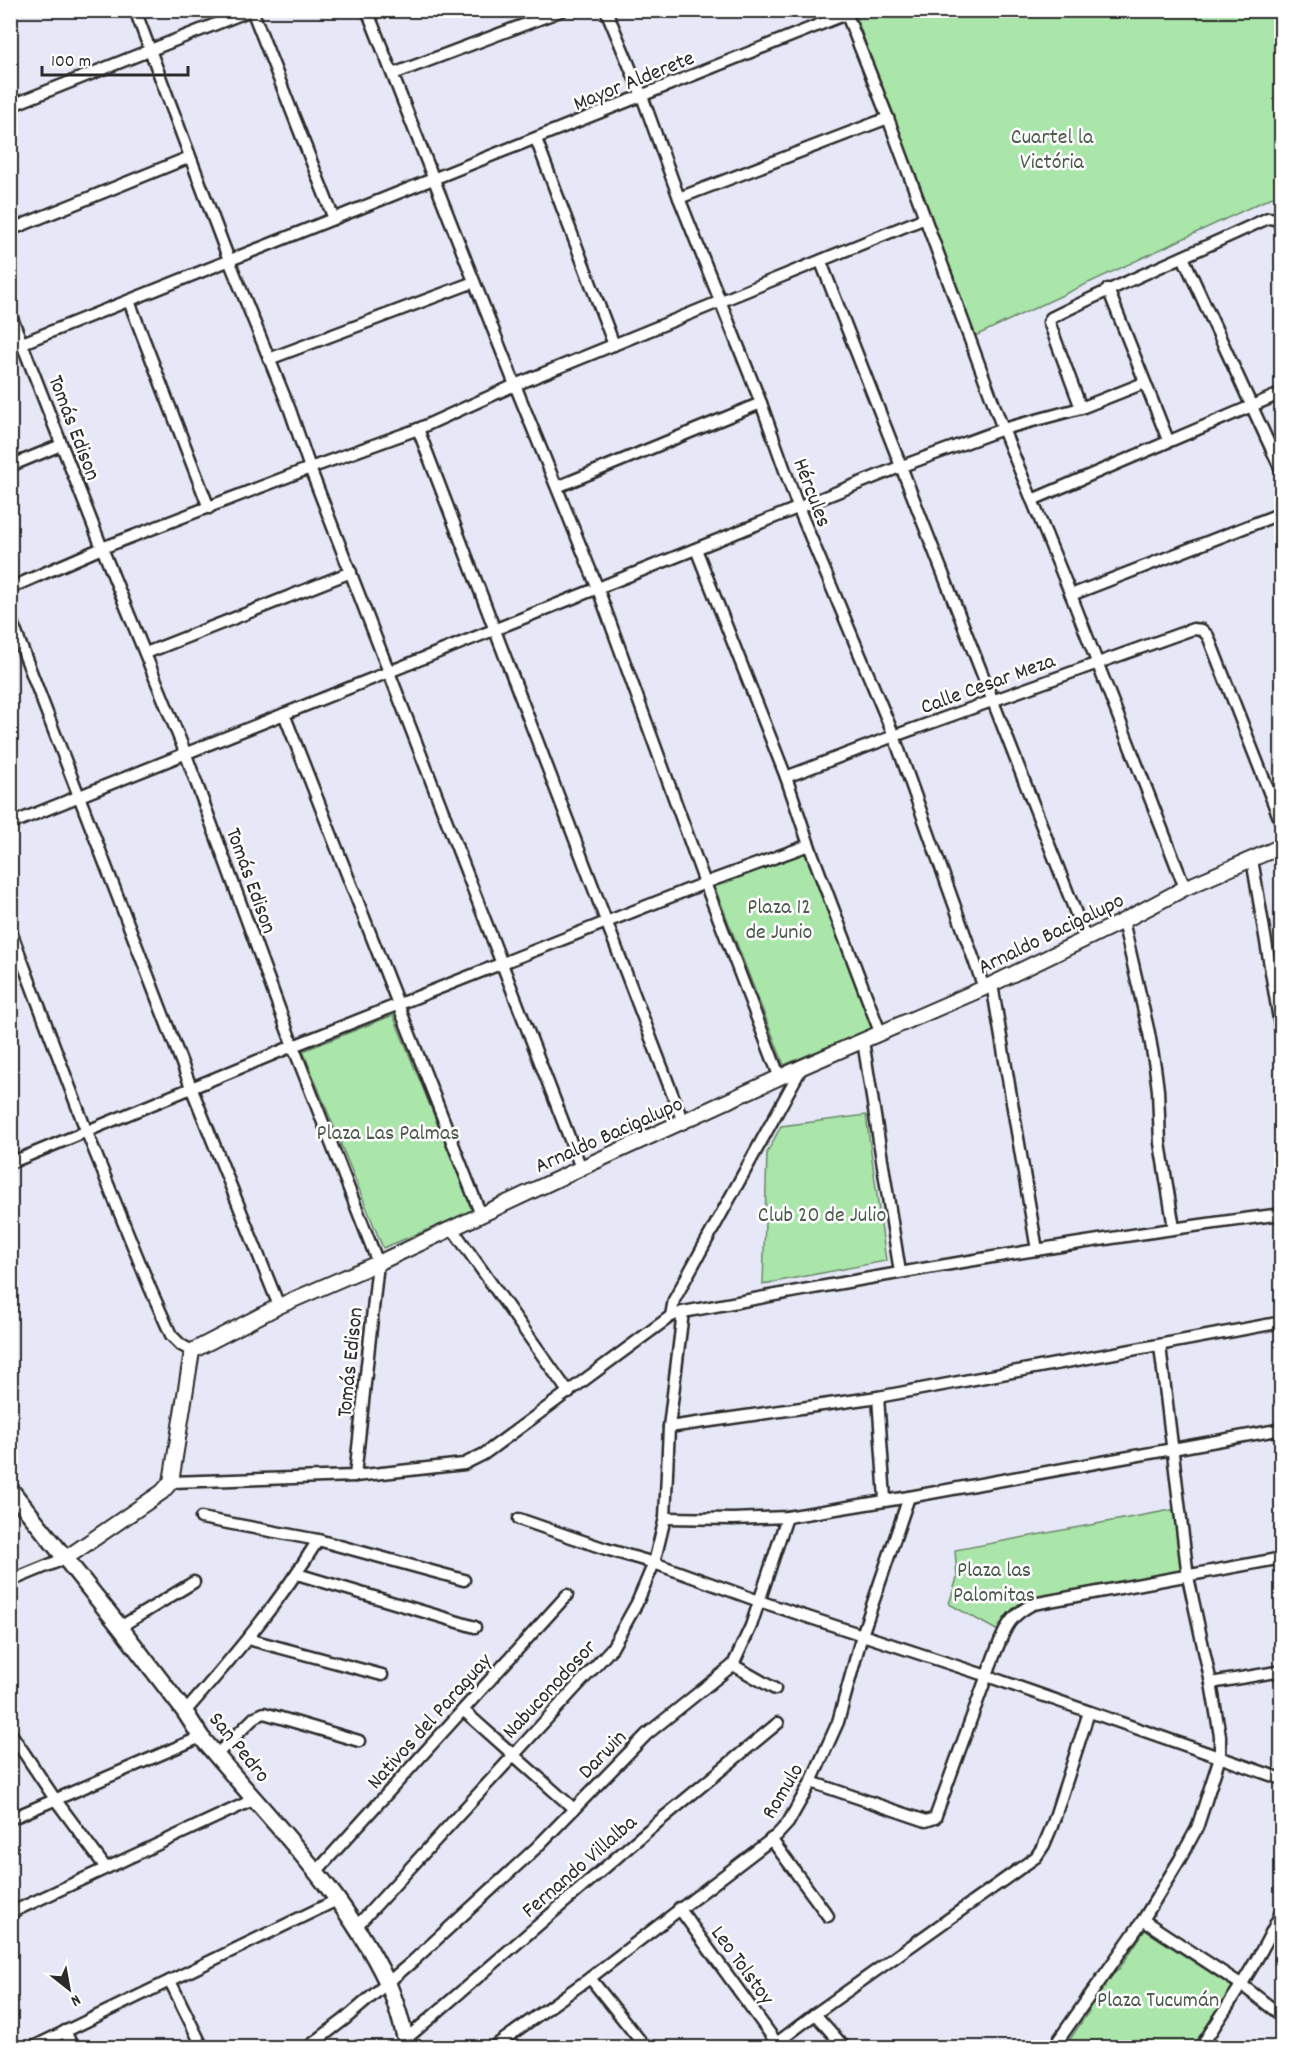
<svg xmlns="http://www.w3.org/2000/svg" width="1292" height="2058" font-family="Dekko,sans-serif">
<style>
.green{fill:#aae5aa;stroke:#6a886a;stroke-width:1.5}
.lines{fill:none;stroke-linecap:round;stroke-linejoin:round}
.minor-casing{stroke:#2b2b2b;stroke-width:15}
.tertiary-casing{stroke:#2b2b2b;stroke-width:18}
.secondary-casing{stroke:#2b2b2b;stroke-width:20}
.minor{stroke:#fff;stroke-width:10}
.tertiary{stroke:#fff;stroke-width:14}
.secondary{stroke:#fff;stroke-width:15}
.labels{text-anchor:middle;stroke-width:5;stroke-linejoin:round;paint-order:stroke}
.street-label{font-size:22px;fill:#2b2b2b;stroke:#fff}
.park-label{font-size:22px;fill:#4b5a4b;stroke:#fff}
</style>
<rect width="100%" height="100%" fill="#e7e8f7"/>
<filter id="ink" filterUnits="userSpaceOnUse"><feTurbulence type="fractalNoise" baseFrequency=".0167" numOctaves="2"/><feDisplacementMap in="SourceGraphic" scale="12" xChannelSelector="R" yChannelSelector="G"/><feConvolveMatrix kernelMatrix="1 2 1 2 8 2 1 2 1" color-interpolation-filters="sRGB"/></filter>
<g filter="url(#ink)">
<g class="green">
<polygon points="854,11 1281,11 1281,193 973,337"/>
<polygon points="806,851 872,1028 784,1065 714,885"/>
<polygon points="393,1015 473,1211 383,1248 303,1051"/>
<polygon points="866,1115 886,1261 763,1284 767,1153 781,1126"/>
<polygon points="1177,1509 1185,1573 1027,1600 1000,1632 949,1604 957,1578 955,1550"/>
<path d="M1145,1930L1234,1988L1194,2047L1064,2048L1089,2011L1079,2004C1079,1988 1104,1971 1119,1969Z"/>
</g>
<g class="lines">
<defs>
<g id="minor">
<polyline points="135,10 229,260 290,410 310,468 581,1168"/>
<polyline points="252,10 334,219"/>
<polyline points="367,10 515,385 598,589 705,883 780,1078"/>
<polyline points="606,10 642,96 679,198 761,403 798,507 894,736 984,988"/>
<polyline points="845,10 888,118 1003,429 1071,595 1185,888"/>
<polyline points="393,74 563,10"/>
<polyline points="10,106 251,10"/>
<polyline points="536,139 614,345"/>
<polyline points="679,198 888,118"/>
<polyline points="10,230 190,157"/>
<polyline points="1183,257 1282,472"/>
<polyline points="821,262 1086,939"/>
<polyline points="1108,289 1168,440"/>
<polyline points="129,301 209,508"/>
<polyline points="10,313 102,548 185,752 293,1046 378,1263 355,1476"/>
<polyline points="10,348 846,14"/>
<polyline points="269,359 474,282"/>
<path d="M1081,408L1049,322L1051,318C1122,282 1196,252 1268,218L1276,219L1282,227"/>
<polyline points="418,429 683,1122"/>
<polyline points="10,466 61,445"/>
<polyline points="557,487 761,403"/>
<polyline points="1032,500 1282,393"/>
<polyline points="696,549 786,777 809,845 880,1032"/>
<polyline points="10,588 102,548 310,468 418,429 515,385 925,218"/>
<polyline points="1071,595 1282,513"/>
<polyline points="10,617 191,1087 279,1306"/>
<polyline points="146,653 351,572"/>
<polyline points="284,714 481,1215"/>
<polyline points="786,777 894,736 1193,629 1202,630 1208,636 1282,825"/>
<polyline points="10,824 902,466 1003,429 1081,408 1144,383"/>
<polyline points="1252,859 1282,1037"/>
<polyline points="1123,921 1149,1033 1155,1067 1158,1090 1160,1143 1174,1228"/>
<polyline points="10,929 86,1130 150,1288 171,1335 181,1345 192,1351"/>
<polyline points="992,984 1037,1250"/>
<polyline points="863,1041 900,1272"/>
<polyline points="10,1163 293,1046 705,883 809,845"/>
<polyline points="452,1228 569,1393"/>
<polyline points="671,1316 674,1300 802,1067"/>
<polyline points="878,1397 885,1499"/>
<polyline points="669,1427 878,1397 1282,1322"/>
<path d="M171,1482L355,1476L464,1464L484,1454L671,1316L683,1312C882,1275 1081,1240 1282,1214"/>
<polyline points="201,1518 318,1540 464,1580"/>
<polyline points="665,1518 733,1519 787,1517 909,1497 1282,1429"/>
<polyline points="519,1519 606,1549 654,1563 759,1601 987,1676 1282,1779"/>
<polyline points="297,1574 475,1627"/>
<polyline points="10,1581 66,1558"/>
<polyline points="120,1627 194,1582"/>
<polyline points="248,1639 382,1675"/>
<polyline points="733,1665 775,1689"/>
<polyline points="1211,1683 1282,1671"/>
<polyline points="463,1710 574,1809"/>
<path d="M185,1712C233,1657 280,1602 318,1540"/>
<polyline points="10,1732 55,1799 106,1868"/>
<polyline points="216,1755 255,1717 264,1713 359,1741"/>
<path d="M811,1782L926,1821L935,1818L994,1656C1005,1630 1007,1617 1033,1604L1282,1558"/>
<polyline points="10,1819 201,1737"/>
<polyline points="771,1839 828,1916"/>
<polyline points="317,1871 567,1595"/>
<polyline points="679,1908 776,2042"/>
<polyline points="10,1913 255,1799"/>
<polyline points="1143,1920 1242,1985 1282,2016"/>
<polyline points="356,1927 612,1648 637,1603 654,1563 665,1518 669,1427 683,1312"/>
<polyline points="590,1978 646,2048"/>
<polyline points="170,1981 203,2048"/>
<polyline points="815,2014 845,2048"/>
<polyline points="65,2031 73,2048"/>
<polyline points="406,2039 652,1827 778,1723"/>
<polyline points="31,2048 339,1899"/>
<polyline points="307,2048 345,2019 413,1961 536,1848 647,1734 733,1665 751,1626 787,1517"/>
<polyline points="492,2048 590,1978 777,1835 788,1823 811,1782 838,1722 862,1635 909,1497"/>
<polyline points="770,2048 815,2014 1036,1857 1044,1845 1052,1826 1089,1712"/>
<polyline points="1053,2048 1143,1920 1180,1859 1197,1828 1220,1757 1220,1736 1211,1683 1188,1577 1160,1346"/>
<path d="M1200,2048C1230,2003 1260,1959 1282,1910"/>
</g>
<polyline id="tertiary" points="66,1558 162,1492 171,1482 192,1351 279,1306 378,1263 581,1168 802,1067 984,988 1123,921 1185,888 1282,846"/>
<path id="secondary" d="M10,1489L120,1627L185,1712L201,1737C267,1818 341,1886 387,1982C397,2002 402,2026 408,2048"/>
</defs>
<use href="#minor" class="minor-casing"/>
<use href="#tertiary" class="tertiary-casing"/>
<use href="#secondary" class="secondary-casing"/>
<use href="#minor" class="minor"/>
<use href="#tertiary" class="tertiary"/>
<use href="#secondary" class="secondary"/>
</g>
</g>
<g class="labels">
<g class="street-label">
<text transform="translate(633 79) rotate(-22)" y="8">Mayor Alderete</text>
<text transform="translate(76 427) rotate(69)" y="8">Tomás Edison</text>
<text transform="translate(814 492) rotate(69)" y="8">Hércules</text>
<text transform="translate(987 682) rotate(-20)" y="8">Calle Cesar Meza</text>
<text transform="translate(253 880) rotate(70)" y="8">Tomás Edison</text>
<text transform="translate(1050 932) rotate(-26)" y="8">Arnaldo Bacigalupo</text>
<text transform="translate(608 1133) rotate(-24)" y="8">Arnaldo Bacigalupo</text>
<text transform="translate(348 1362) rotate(-84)" y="8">Tomás Edison</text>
<text transform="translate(548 1688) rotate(-47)" y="8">Nabuconodosor</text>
<text transform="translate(428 1720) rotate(-48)" y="8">Nativos del Paraguay</text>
<text transform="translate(241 1746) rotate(51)" y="8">San Pedro</text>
<text transform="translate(601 1753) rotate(-46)" y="8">Darwin</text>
<text transform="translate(781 1790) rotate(-59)" y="8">Romulo</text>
<text transform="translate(578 1865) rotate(-41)" y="8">Fernando Villalba</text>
<text transform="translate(744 1964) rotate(54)" y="8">Leo Tolstoy</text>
</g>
<g class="park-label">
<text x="1052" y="143">Cuartel la<tspan x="1052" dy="25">Victória</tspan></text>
<text x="779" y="913">Plaza 12<tspan x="779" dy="25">de Junio</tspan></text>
<text x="388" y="1139">Plaza Las Palmas</text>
<text x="822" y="1221">Club 20 de Julio</text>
<text x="994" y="1576">Plaza las<tspan x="994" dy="25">Palomitas</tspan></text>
<text x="1158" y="2006">Plaza Tucumán</text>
</g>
</g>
<rect width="1292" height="2058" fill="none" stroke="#fff" stroke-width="36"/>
<rect x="18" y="18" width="1256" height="2022" fill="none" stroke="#2b2b2b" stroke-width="2" filter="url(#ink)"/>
<g transform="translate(69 1989) rotate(149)" stroke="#ffffff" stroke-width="4.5" paint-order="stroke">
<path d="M0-4.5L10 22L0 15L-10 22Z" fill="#2b2b2b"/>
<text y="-9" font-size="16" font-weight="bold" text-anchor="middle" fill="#2b2b2b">N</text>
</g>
<path d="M42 66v9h146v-9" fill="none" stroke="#2b2b2b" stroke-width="3"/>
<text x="51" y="66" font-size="18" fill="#2b2b2b" stroke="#ffffff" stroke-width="4.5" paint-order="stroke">100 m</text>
</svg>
